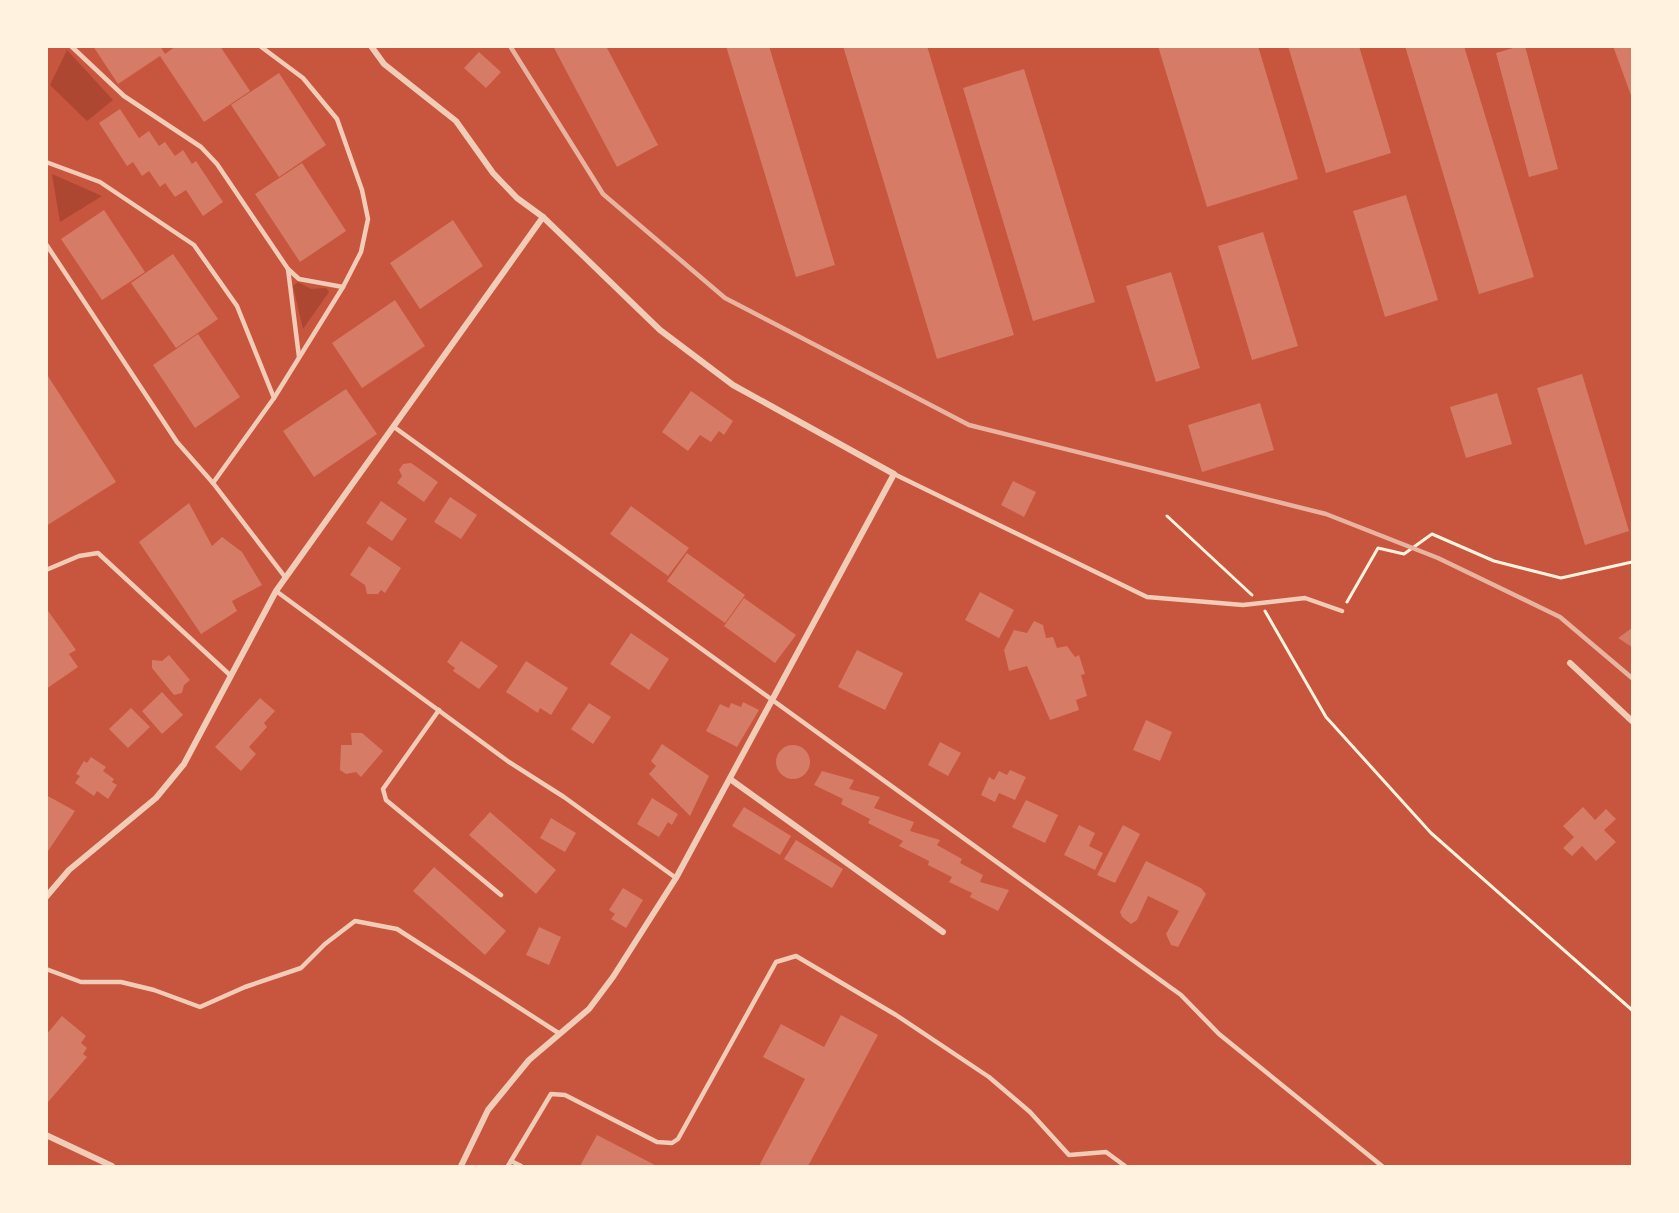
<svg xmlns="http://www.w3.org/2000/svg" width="1679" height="1213" font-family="Roboto,sans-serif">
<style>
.green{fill:#ae4732}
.building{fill:#d67c66}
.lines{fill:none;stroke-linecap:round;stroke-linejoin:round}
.path{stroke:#fff3e0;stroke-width:3}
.service{stroke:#f1ccb7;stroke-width:4.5}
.minor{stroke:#f1ccb7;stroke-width:6}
.rail{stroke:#e9b49f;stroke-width:4.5}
</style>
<rect width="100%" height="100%" fill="#c8553d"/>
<g class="green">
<polygon points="67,50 113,100 87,121 50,85"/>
<polygon points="52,174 102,196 60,222"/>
<polygon points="298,282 311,289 326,288 329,292 303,329 293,286"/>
</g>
<g class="building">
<polygon points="93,46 160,46 165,54 176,46 220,46 250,91 204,122 160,56 118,84"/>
<polygon points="553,46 606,46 658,145 617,167"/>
<polygon points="726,46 769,46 835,265 796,277"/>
<polygon points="843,46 927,46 1014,335 937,359"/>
<polygon points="1158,46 1258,46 1298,179 1207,207"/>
<polygon points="1288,46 1359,46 1391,153 1326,173"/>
<polygon points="1405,46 1464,46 1534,277 1479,294"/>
<polygon points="1520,46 1525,46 1558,169 1529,177 1496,53"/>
<polygon points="1613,46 1632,46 1632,98"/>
<polygon points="479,52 501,72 486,88 464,68"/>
<polygon points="1024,69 1095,302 1033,321 963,88"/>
<polygon points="279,73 326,145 279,177 231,105"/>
<polygon points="120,109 139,138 149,131 159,146 165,142 175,156 183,150 192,164 196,161 223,202 203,216 186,190 175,197 165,183 160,187 149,171 142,176 133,162 127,166 99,123"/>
<polygon points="302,163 346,231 300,262 255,194"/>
<polygon points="1406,195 1438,300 1385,317 1353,211"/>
<polygon points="104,210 145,272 102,300 61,239"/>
<polygon points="453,220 483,266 420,309 390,263"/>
<polygon points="1263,232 1298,346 1252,360 1218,246"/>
<polygon points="173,254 218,319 176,348 131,283"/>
<polygon points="1171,272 1200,368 1156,382 1126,286"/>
<polygon points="395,300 425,346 362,388 332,343"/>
<polygon points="198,334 240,397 195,428 153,365"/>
<polygon points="46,373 116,482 46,526"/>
<polygon points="1582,374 1629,531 1585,545 1537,388"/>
<polygon points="346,389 377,434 314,477 283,431"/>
<polygon points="691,391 733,421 724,435 719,431 711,442 700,435 688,451 662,432"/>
<polygon points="1497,393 1512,444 1466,458 1450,407"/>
<polygon points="1260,403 1274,450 1202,472 1188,425"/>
<polygon points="411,463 438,482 424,502 397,483 402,476 399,470 403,464"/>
<polygon points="1013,481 1036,492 1024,517 1001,505"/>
<polygon points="450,497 477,515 461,539 434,522"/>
<polygon points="381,501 407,519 392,541 366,523"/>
<polygon points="189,503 212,546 222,537 242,552 262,585 232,601 237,611 201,634 139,542"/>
<polygon points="631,506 689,548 668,576 610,534"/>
<polygon points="369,546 401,568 385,593 381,590 378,594 367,594 365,585 350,575"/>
<polygon points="687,553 745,595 725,623 667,581"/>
<polygon points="980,592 1014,610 999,638 965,620"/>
<polygon points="744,598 796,635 775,663 724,626"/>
<polygon points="46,608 76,650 69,654 78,667 46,689"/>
<polygon points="1034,621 1043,625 1046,638 1053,637 1057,648 1067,646 1075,657 1079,655 1085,674 1081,675 1087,696 1076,700 1079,710 1050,720 1027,666 1009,671 1004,650 1014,630 1027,633"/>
<polygon points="1632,628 1632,647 1618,638"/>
<polygon points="631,633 669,659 649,690 610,664"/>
<polygon points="461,641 498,666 479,689 453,671 455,668 447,662"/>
<polygon points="857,650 903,673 885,710 838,687"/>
<polygon points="169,655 190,680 184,685 182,693 174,695 152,668 152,660 162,661"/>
<polygon points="526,661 568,688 551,715 540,708 538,713 506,692"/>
<polygon points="162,692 183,715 162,734 142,711"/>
<polygon points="260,698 275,711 264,723 267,727 249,747 256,754 241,771 215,747"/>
<polygon points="743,702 759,710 737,747 706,731 720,704 729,708 731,703 741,707"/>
<polygon points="589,703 611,717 593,744 571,729"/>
<polygon points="131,708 150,727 128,748 109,729"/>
<polygon points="1146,720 1172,732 1160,761 1133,750"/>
<polygon points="351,733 362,733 383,751 361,777 356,772 346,774 340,770 341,745 352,745"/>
<polygon points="940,742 961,753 948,776 928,765"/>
<polygon points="662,744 709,776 690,816 649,774 656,766 651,761"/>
<circle cx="793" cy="762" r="17"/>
<polygon points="91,757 106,767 103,771 114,779 112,782 117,785 108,799 97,791 94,796 75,783 80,776 76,774 84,761 87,763"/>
<polygon points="1010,770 1026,777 1015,800 999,793 995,802 981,795 989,777 994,780 999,771 1007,775"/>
<polygon points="822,771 854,780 849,789 880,797 874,808 914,822 910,831 940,840 937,845 962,859 960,863 983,875 980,882 1009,890 998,911 970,897 972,893 949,882 952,877 928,865 929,861 899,846 903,841 868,823 870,819 841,804 843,799 814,785"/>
<polygon points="46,795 75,811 46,854"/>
<polygon points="652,798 678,814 672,825 668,822 659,837 637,824"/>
<polygon points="1026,800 1058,815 1045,843 1012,827"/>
<polygon points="744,807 791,836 780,855 732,826"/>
<polygon points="1583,807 1595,820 1606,809 1616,819 1604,830 1616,842 1596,861 1582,846 1572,856 1563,848 1574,837 1563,826"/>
<polygon points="490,812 556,870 536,894 469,835"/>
<polygon points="551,818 576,833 565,852 540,838"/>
<polygon points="1079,825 1095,833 1089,846 1103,853 1095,870 1064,855"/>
<polygon points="1123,825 1140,834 1115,883 1097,875"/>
<polygon points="796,840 843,869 832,888 784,859"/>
<polygon points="1146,861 1201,888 1206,894 1178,947 1171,945 1166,934 1179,911 1148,896 1137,920 1131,924 1122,917 1120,912"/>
<polygon points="434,867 506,931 485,955 413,891"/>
<polygon points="623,888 643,900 626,928 611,919 615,914 609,910"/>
<polygon points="539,927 561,937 549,965 526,955"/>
<polygon points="841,1015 878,1035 808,1166 759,1166 805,1079 763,1057 781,1024 824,1047"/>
<polygon points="62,1016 86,1036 81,1043 87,1048 83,1054 87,1057 48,1102 46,1035"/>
<polygon points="597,1135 657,1166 580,1166"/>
</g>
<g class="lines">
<g class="path">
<polyline points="1167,516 1252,595"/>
<polyline points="1347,602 1378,548 1404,554 1432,534 1494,561 1561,578 1632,562"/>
<polyline points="1265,611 1326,717 1431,833 1632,1010"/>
</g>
<g class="service">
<polyline points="71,46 124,96 201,147 217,164 288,269 299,279 343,287 274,398"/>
<polyline points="260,46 303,78 337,119 362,190 368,219 361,252 343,287"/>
<polyline points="46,162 100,182 194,245 237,306 274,398 213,483"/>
<polyline points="46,244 177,442 213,483 285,577"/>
<polyline points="288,269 299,357"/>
<polyline points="394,427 1181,995 1219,1034 1382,1166"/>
<polyline points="894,474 1147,597 1243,605 1305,598 1342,611"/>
<polyline points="46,570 79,556 98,553 231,676"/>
<polyline points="276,591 509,762 564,797 676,878"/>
<polyline points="439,710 383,789 386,800 501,895"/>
<polyline points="46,969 81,982 121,982 154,990 200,1007 245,987 301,968 325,944 355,921 397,929 560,1034"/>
<polyline points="511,1161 551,1094 565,1095 657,1142 672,1143 678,1139 776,962 796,956 896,1015 989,1077 1030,1112 1069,1155 1106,1152 1125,1166"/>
<polyline points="508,1166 511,1161 521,1166"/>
</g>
<g class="minor">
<polyline points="371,46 384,64 456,121 493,173 517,198 543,217 660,330 733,385 894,474 676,878 613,977 589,1009 529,1060 488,1110 461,1166"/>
<polyline points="1570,663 1632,721"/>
<polyline points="730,779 943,932"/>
<polyline points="46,897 69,870 156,798 184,764 276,591 543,217"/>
<polyline points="46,1135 112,1166"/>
</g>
<polyline class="rail" points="510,46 603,194 725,298 969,425 1326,514 1438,558 1560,617 1632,678"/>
</g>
<rect width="1679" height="1213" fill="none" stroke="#fff3e0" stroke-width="96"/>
</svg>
